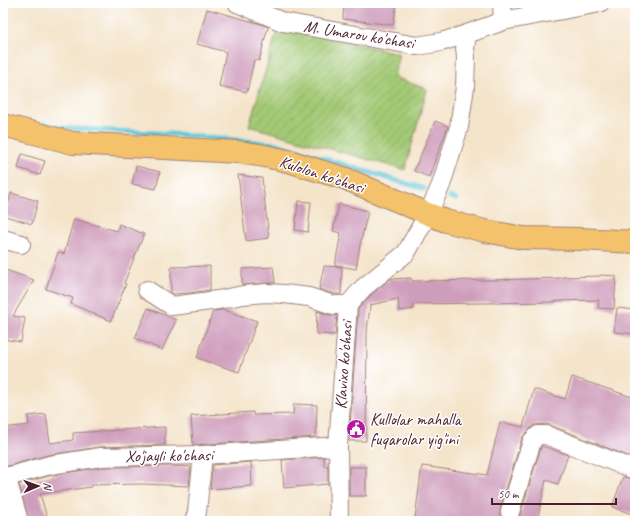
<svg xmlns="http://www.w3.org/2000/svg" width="638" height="524" font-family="Caveat,sans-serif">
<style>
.garden{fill:url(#garden-furrows);stroke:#767450}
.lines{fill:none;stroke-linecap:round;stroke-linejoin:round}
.stream{stroke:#5cc4d9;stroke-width:5}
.building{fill:#cf9dbc}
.minor-casing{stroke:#9f827a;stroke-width:20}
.major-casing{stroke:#9f827a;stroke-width:24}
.minor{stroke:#fff;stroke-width:18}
.major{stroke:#f3c26a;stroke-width:22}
.labels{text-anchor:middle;stroke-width:3;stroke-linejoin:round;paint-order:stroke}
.street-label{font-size:17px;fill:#4a1f2b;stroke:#fff}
.poi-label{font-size:17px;fill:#4a1f2b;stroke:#fff;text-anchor:start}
</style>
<defs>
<pattern id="garden-furrows" width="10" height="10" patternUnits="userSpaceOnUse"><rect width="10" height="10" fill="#a2c974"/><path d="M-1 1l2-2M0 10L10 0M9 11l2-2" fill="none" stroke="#8dac65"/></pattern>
</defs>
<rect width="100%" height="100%" fill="#fff"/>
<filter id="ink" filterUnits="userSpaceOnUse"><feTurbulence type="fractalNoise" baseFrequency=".025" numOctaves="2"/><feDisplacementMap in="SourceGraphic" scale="8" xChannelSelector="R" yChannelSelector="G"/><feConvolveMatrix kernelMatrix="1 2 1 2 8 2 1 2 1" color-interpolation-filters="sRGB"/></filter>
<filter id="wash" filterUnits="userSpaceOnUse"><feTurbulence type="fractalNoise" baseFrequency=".012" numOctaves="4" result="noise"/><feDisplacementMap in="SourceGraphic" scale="16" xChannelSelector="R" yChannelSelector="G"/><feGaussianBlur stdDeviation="0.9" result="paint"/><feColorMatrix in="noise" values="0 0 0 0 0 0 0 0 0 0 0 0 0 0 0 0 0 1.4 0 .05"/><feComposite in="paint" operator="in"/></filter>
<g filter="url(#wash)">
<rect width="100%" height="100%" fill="#f4e4ca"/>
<polygon class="garden" points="278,28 399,53 394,77 427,89 405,170 249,126"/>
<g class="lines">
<g class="stream">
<polyline points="43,124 62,128 173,134 276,144 424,189"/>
<polyline points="450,197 456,199"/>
</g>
</g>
<g id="blocks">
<g class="building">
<polygon points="344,3 397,3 393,25 343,19"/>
<polygon points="207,9 261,24 268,27 259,61 254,60 247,92 219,86 226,52 197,44"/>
<polygon points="435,121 448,126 429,177 414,171"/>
<polygon points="22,154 45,161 40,175 18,168"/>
<polygon points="136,166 160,172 156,189 132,184"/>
<polygon points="238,175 262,178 269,238 246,241"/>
<polygon points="11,193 38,201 32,224 5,216"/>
<polygon points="298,201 311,202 308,232 295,230"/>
<polygon points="339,204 368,211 360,245 356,269 335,265 341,233 333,231"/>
<polygon points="74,219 117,231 119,224 144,234 124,283 126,284 111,321 71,304 73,298 46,289 58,252 64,254"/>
<polygon points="210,266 210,290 189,293 173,294 171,293 171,267"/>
<polygon points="324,266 342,267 341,294 335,294 319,289"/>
<polygon points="273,267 275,283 265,283 242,285 242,269"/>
<polygon points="3,269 34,280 13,316 25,318 21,342 3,339"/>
<polygon points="601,275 616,276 614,309 598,308 599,300 556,301 556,302 413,304 414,309 399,311 398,299 370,305 367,332 366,441 349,441 358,309 370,296 390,279 411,278 412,281 491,280 562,278 562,277 600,276"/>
<polygon points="148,308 176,320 162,350 135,338"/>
<polygon points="617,308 635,310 635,334 614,332"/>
<polygon points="224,310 257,321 239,372 197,358 213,311"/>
<polygon points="317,311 330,315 337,316 335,335 316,334"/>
<polygon points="572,377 635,398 635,459 550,425 546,424 534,425 525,434 522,438 500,509 500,515 504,521 439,521 415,518 422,466 487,475 500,422 523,427 534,389 565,399"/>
<polygon points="294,404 317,405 316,437 193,445 191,416 253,412 253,415 293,414"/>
<polygon points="46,414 50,443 73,440 73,433 165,427 165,445 99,447 48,455 8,466 3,466 3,428 29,425 28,416"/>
<polygon points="542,446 568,455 558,484 546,480 537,521 523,521 517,520 520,515 541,447"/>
<polygon points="324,457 324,466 328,466 328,484 284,488 282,460"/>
<polygon points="251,462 252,486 210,489 213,465"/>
<polygon points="175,466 191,467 189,486 143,484 91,485 91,487 40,494 48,521 29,521 19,484 52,475 102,467"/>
<rect x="349" y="467" width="17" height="29"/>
<polygon points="623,477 635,480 635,515 612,507"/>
</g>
</g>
</g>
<g filter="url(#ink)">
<use href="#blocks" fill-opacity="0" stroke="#9f827a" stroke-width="1"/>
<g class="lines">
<defs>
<g id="minor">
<polyline points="237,3 283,22 417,46 441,42 467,34 503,21 600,3"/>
<polyline points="502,3 503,21"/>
<polyline points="3,239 21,244"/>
<polyline points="147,290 172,306 218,300 243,295 266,293 284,294 309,297 333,305 348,305"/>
<polyline points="6,476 19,521"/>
<polyline points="3,478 50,465 101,457 203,455 338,446"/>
<polyline points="510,512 532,441 538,435 546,435 635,470"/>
<polyline points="194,521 197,512 203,455"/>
<polyline points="339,521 338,446 348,305 363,288 406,253 428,214 441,185 459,127 465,87 466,56 465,49 467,34"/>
</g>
<polyline id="major" points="3,125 73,143 238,152 265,156 292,162 320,171 344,178 428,214 446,221 485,231 523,238 579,239 635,242"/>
</defs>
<use href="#minor" class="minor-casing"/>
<use href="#major" class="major-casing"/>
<use href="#minor" class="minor"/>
<use href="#major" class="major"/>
</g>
</g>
<defs>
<symbol id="civic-disc" viewBox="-11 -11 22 22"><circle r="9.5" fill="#b5179e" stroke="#fff"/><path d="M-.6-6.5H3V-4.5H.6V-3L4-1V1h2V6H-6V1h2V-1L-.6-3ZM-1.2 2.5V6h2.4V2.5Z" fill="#fff"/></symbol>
</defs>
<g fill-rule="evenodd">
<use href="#civic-disc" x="345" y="418" width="22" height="22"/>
</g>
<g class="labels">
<g class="street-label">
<text transform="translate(359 34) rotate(9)" y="6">M. Umarov ko'chasi</text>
<text transform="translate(322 174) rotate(18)" y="6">Kulolon ko'chasi</text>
<text transform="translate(343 365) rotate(-86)" y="6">Klavixo ko'chasi</text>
<text transform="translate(169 455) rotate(-1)" y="6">Xo'jayli ko'chasi</text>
</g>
<g class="poi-label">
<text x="370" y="425">Kullolar mahalla<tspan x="370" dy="20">fuqarolar yig'ini</tspan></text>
</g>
</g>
<rect width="638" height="524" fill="none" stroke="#fff" stroke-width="16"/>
<g transform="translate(38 486) rotate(88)" stroke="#ffffff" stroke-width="3" paint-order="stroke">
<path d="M0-3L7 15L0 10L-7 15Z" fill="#4a1f2b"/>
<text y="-6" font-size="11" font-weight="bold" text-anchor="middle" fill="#4a1f2b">N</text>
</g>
<path d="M492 498v6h124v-6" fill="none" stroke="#4a1f2b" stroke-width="2"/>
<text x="498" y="498" font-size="12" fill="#4a1f2b" stroke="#ffffff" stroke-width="3" paint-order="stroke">50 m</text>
</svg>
